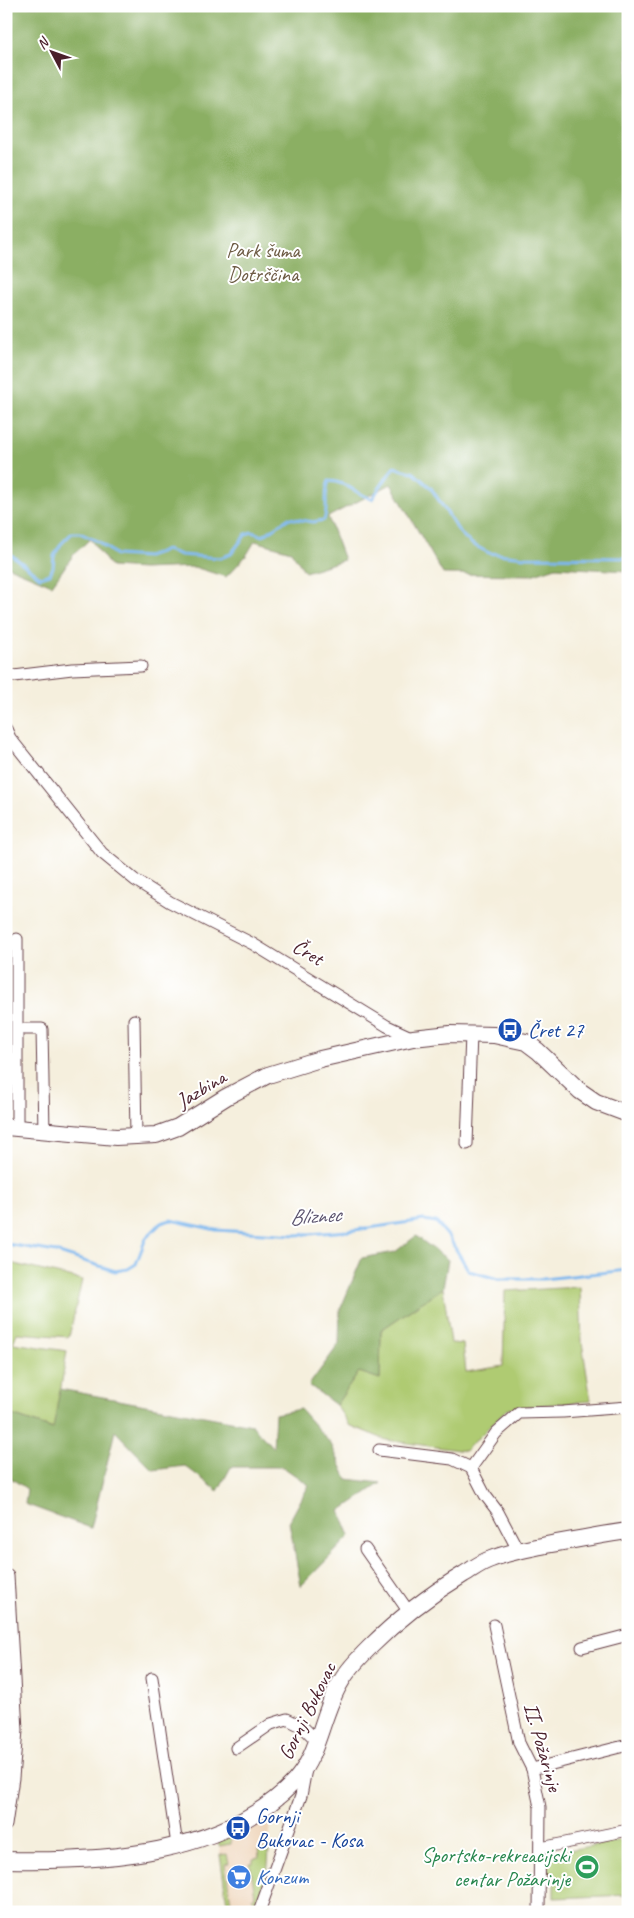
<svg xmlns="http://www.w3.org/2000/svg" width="634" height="1918" font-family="Caveat,sans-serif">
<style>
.built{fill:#efd6bb}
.green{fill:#afcb72;stroke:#7c754e}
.forest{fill:#8baf64;stroke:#6a6748}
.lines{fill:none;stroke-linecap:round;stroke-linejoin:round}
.stream{stroke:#7db7ee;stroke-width:3}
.street-casing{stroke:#643e46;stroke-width:13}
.secondary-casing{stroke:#643e46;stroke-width:18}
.street{stroke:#fff;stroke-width:11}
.secondary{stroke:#fff;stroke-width:16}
.labels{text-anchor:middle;stroke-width:4;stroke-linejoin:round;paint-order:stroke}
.park-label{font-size:21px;fill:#6d5b44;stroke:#fff}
.street-label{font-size:21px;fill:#4a1f2b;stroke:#fff}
.transit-label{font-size:21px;fill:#164399;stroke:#fff;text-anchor:start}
.leisure-label{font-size:21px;fill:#27864d;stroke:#fff;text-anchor:end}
.shop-label{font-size:21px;fill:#366cbe;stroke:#fff;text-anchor:start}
.water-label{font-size:22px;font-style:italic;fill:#5c546f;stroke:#fff}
</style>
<rect width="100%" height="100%" fill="#fff"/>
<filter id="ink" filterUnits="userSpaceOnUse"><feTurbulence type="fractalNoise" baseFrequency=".02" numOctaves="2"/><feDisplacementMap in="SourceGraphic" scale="10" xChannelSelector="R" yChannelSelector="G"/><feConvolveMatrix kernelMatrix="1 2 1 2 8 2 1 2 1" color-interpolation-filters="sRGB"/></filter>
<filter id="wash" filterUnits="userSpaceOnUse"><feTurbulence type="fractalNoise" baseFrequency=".0096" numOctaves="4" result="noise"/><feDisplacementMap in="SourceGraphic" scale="20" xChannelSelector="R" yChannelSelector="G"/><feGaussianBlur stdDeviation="1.12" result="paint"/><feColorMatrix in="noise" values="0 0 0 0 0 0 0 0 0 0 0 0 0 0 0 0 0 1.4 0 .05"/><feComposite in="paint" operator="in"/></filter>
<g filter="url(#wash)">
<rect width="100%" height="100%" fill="#f5efdd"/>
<polygon class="built" points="272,1806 267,1879 254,1912 228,1912 218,1837"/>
<g class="green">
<polygon points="6,1262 82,1280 69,1337 17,1333 13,1343 67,1351 54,1429 6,1413"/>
<polygon points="580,1287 582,1342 591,1401 508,1408 465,1451 386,1440 349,1425 336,1405 359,1372 380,1379 381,1330 443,1288 451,1343 463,1344 466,1372 503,1366 505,1291"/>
<polygon points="244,1828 246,1830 247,1834 231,1837 231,1844 219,1846 218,1841"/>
<polygon points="628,1839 628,1895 554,1898 554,1877 547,1876 547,1857 569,1850"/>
<polygon points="269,1849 267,1879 254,1912 252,1912 250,1902 253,1901 252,1897 255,1896 250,1863 253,1863 253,1859 259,1858 258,1850"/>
<polygon points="227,1854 229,1863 225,1864 232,1909 228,1910 220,1855"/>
</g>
<g class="forest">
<polygon points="6,6 628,6 628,571 556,567 531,575 443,574 391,484 328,517 344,560 305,572 291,551 255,541 246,556 226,577 194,567 143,569 111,567 90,539 74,554 52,585 6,566"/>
<polygon points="416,1236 448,1260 443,1288 381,1330 380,1379 359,1372 336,1405 309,1385 339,1344 340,1310 362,1258 395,1252"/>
<polygon points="60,1389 252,1425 273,1448 275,1414 300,1409 331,1444 347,1479 381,1483 340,1511 350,1536 301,1586 289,1522 309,1485 283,1467 231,1467 218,1491 185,1466 153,1470 115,1431 91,1528 25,1504 27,1489 6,1475 6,1413 53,1429"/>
</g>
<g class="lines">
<g class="stream">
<path d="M6,551L40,577L50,574L53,567L54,556L61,544L72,533H80L99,542L116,555L147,557L166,550L181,555L220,558L231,554L246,534L252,532L263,536L289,518L313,522L324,520C329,507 323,494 329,481C345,481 356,494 372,499L394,467L414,473L431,488L460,533L472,544L489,553L525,557L628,558"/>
<polyline points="6,1244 56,1252 115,1271 128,1269 136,1264 146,1238 161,1223 171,1220 216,1230 296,1235 348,1231 424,1220 436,1222 448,1236 469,1271 498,1279 543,1279 628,1270"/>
</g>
</g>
</g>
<g filter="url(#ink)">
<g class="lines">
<defs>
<g id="street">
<polyline points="6,677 72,669 141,666"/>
<polyline points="6,729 10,738 102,853 135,880 170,902 253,944 387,1026 413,1038"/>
<polyline points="134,1020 136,1136"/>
<polyline points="25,1029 42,1029 44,1132"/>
<polyline points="17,1129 17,939"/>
<polyline points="467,1144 471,1034"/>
<polyline points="379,1450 452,1459 471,1468 485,1495 498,1512 518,1550"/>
<polyline points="471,1468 496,1433 519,1413 563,1412 628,1407"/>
<polyline points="365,1549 409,1612"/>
<polyline points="6,1575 8,1576 17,1730 13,1778 6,1825"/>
<polyline points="494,1625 519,1743 532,1769 540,1807 539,1912"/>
<polyline points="582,1647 628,1635"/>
<polyline points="152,1678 177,1845"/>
<polyline points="236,1748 271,1724 287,1719 303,1727 318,1742"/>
<polyline points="532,1769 628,1745"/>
<polyline points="541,1848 628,1830"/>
<polyline points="259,1912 301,1796 306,1769"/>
</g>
<g id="secondary">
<polyline points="6,1127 116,1137 156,1135 178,1127 226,1097 268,1075 320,1059 413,1038 450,1034 494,1035 526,1042 538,1051 580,1091 596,1102 628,1114"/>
<path d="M6,1860C102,1862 223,1856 294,1782C321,1753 321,1712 342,1680C349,1668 359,1658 369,1648C398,1619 429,1595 464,1574C473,1569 481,1562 491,1559C508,1552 527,1549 546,1545C573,1540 600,1535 628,1531"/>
</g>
</defs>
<use href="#street" class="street-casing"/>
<use href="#secondary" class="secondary-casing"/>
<use href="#street" class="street"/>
<use href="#secondary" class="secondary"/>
</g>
</g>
<defs>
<symbol id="bus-disc" viewBox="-11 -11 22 22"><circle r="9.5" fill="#1a4fb4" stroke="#fff"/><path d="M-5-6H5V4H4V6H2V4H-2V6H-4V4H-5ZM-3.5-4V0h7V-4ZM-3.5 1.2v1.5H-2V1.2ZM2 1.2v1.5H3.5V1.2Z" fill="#fff"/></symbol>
<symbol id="stadium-disc" viewBox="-11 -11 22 22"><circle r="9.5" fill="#2e9e5b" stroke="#fff"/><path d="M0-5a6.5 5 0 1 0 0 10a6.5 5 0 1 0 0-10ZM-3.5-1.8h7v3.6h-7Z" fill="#fff"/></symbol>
<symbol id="supermarket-disc" viewBox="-11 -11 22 22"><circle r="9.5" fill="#3f7fe0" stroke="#fff"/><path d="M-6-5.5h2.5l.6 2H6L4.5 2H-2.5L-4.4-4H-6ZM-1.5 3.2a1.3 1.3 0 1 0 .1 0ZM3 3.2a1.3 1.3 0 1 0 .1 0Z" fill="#fff"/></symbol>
</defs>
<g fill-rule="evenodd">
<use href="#bus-disc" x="496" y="1016" width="28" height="28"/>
<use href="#bus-disc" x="224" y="1814" width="28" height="28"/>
<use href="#stadium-disc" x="573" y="1853" width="28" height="28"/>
<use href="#supermarket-disc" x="225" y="1863" width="28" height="28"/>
</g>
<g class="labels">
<g class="park-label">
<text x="263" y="257">Park šuma<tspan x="263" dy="24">Dotrščina</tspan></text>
</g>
<g class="street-label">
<text transform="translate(308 952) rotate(31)" y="7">Čret</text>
<text transform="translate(201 1089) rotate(-31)" y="7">Jazbina</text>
<text transform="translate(307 1711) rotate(-64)" y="7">Gornji Bukovac</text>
<text transform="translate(543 1747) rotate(74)" y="7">II. Požarinje</text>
</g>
<g class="transit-label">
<text x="528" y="1037">Čret 27</text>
<text x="256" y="1823">Gornji<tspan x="256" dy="24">Bukovac - Kosa</tspan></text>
</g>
<g class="leisure-label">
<text x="570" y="1862">Sportsko-rekreacijski<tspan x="570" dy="24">centar Požarinje</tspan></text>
</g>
<g class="shop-label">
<text x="256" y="1884">Konzum</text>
</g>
<g class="water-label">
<text transform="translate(315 1215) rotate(-4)" y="8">Bliznec</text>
</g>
</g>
<rect width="634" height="1918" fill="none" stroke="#fff" stroke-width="25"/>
<g transform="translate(52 52) rotate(311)" stroke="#ffffff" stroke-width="4" paint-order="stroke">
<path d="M0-4L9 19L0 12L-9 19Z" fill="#4a1f2b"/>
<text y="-8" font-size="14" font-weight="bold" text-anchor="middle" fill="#4a1f2b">N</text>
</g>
</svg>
